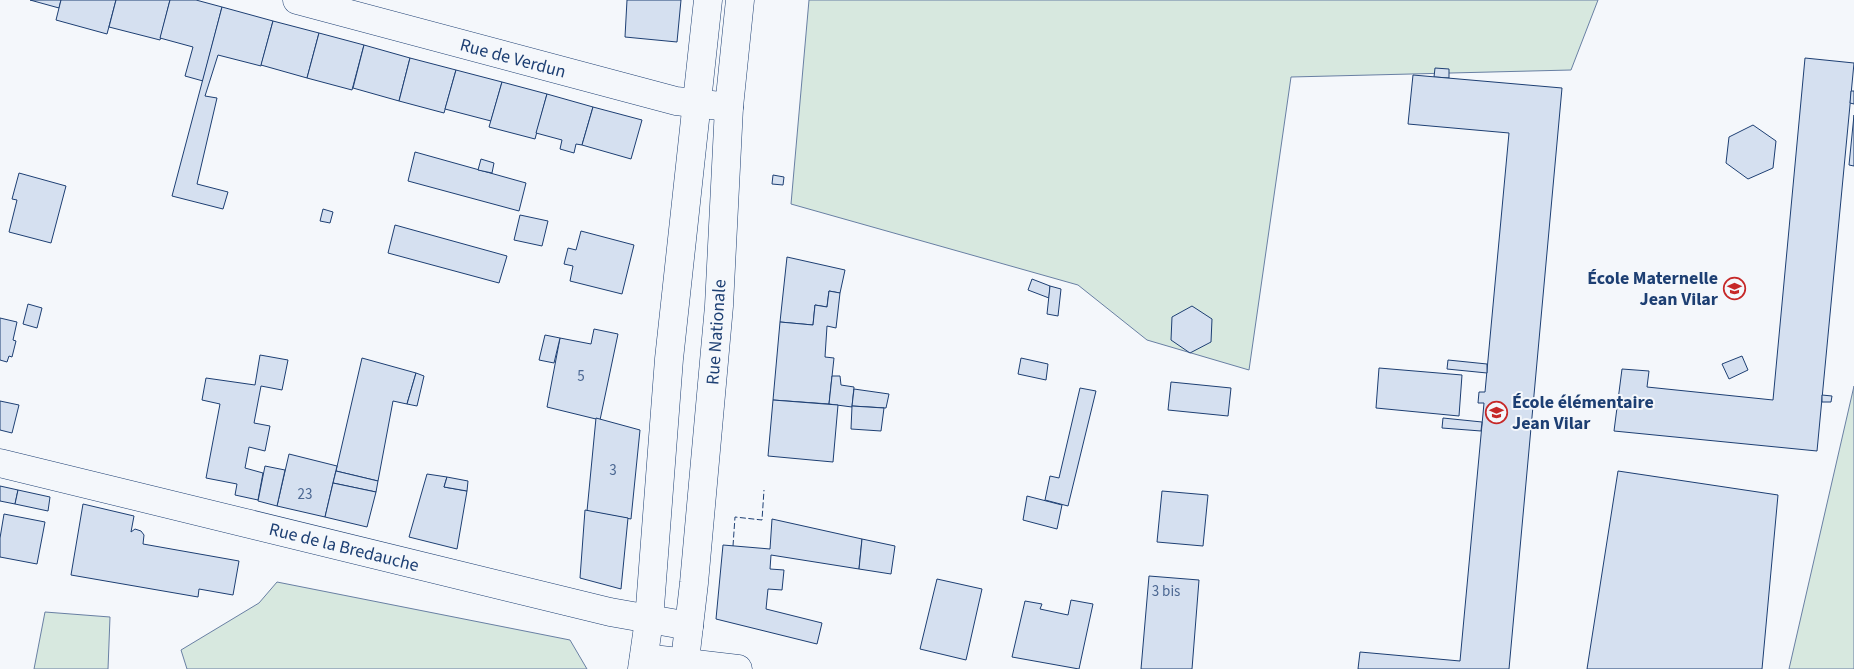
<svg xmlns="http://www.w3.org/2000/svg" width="1854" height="669" font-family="'Source Sans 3',sans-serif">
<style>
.green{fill:#d7e8df;stroke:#687fa3}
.building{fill:#d5e0f0;stroke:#1d3f73}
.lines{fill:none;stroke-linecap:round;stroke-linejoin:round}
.minor-casing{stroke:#1d3f73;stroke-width:29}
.tertiary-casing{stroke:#1d3f73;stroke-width:29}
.primary-casing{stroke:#1d3f73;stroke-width:29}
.minor{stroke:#f4f7fb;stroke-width:28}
.tertiary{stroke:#f4f7fb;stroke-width:28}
.primary{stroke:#f4f7fb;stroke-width:28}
.fence{stroke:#1d3f73;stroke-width:1;stroke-dasharray:6 2.5;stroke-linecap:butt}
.labels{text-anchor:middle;stroke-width:4;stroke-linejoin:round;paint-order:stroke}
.number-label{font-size:15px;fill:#4b6792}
.street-label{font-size:18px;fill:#1d3f73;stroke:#f4f7fb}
.poi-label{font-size:18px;font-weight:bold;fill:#1d3f73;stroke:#f4f7fb;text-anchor:end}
</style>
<rect width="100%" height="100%" fill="#f4f7fb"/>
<g class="green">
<polygon points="809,0 1598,0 1571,70 1291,77 1249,370 1147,340 1078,285 791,204"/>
<polygon points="1854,386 1854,669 1789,669"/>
<polygon points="277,582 570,640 587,669 187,669 181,650 259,603"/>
<polygon points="45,612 110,617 108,669 34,669"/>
</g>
<g class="building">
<polygon points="30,0 61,0 59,8"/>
<polygon points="61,0 116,0 107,34 56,20"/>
<polygon points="116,0 170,0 160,40 109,27"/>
<polygon points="170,0 196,0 222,7 203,81 185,76 193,47 160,38"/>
<polygon points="627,0 681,0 677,42 625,37"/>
<polygon points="222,7 273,21 261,66 218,55 205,96 217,98 197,184 228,192 223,209 172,196"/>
<polygon points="273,21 319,33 307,78 261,65"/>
<polygon points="319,33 364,45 352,90 307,78"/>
<polygon points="364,45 410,58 399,101 353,88"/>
<polygon points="410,58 456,70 444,113 399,101"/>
<polygon points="1805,58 1854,63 1817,451 1614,431 1622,369 1649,371 1647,387 1773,400"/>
<polygon points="1435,68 1449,69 1449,78 1434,77"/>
<polygon points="456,70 502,82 491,121 445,109"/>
<polygon points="1413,75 1562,88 1509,669 1358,669 1360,652 1460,661 1484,403 1478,403 1479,392 1485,392 1509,133 1408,124"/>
<polygon points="502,82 547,94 535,139 489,127"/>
<polygon points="1851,91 1854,91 1854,104 1850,103"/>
<polygon points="547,94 593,107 582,145 576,144 574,153 560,149 562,140 536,133"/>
<polygon points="593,107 642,120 631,159 582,145"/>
<polygon points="1854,115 1854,166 1849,165"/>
<polygon points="1753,125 1776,141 1773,168 1748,179 1726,163 1729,137"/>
<polygon points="415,152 526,183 519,211 408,181"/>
<polygon points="481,159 494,163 492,173 478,170"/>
<polygon points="19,173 66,186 51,243 9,232 17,200 12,199"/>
<polygon points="773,175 784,177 783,185 772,184"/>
<polygon points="323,209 333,212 330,223 320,221"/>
<polygon points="520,215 548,221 542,246 514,240"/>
<polygon points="395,225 507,256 499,283 388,253"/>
<polygon points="581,231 634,245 622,294 570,281 573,266 564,264 568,248 576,250"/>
<polygon points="787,257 845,270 840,293 829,291 827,307 815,305 813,325 780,322"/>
<polygon points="1032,279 1050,286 1049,298 1028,290"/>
<polygon points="1050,286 1061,289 1058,316 1047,314"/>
<polygon points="829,291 840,293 836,328 827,326 825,357 834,358 829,404 773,400 780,322 813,325 815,305 827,307"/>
<polygon points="28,304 42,308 37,328 23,324"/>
<polygon points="1192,306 1212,319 1211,342 1190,353 1171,340 1172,317"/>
<polygon points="0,318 17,322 13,340 16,341 12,357 9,356 7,362 0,360"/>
<polygon points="594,329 618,334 600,420 547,407 560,338 591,344"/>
<polygon points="545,335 560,338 554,363 539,360"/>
<polygon points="260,355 288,360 282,390 261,386 254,423 270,426 265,451 249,447 245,468 263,473 258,500 235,495 237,484 206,478 220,404 202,400 206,378 255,385"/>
<polygon points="1742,356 1748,370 1729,379 1722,364"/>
<polygon points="362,358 416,373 407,404 393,401 378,481 336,471"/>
<polygon points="1021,358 1048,364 1046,380 1018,374"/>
<polygon points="1448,360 1487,364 1487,373 1447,369"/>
<polygon points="1379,368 1462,375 1459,416 1376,408"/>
<polygon points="416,373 424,376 417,406 407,404"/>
<polygon points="832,376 840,376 841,385 854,387 852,407 829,404"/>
<polygon points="1171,382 1231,388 1228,416 1168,410"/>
<polygon points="1080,388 1096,391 1068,506 1045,500 1050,476 1059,478"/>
<polygon points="854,389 889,394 886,408 852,406"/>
<polygon points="1822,395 1832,396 1831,402 1822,402"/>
<polygon points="773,400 838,405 833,462 768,456"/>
<polygon points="0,401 19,405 12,433 0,430"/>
<polygon points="852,406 884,408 881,431 851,429"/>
<polygon points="596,418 640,430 631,519 587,511"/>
<polygon points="1443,418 1482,422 1481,431 1442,428"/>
<polygon points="289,454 337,466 325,517 277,506"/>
<polygon points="265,466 285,470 277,506 258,501"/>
<polygon points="336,471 378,481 376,492 333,483"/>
<polygon points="1618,471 1778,495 1762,669 1587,669"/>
<polygon points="427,474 447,477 444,487 467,491 457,549 409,537"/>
<polygon points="447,477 468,481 467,491 444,487"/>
<polygon points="333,483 376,492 367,527 325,517"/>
<polygon points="0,486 18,490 15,504 0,501"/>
<polygon points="18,490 50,497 48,511 15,504"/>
<polygon points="1162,491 1208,495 1203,546 1157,542"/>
<polygon points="1027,496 1062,505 1057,529 1023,520"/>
<polygon points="83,504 134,516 131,532 135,529 141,531 144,535 143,544 239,561 233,595 199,589 198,597 71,575"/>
<polygon points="585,510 628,518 621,589 580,578"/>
<polygon points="4,514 45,522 37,564 0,557 0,538"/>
<polygon points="772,519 862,539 859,569 771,555 770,569 784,570 782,590 768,589 766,609 822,623 817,644 716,619 723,545 770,549"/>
<polygon points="862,539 895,546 891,574 859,569"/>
<polygon points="1149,576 1199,580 1192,669 1141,669"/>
<polygon points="937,579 982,589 966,660 920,649"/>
<polygon points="1071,600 1093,604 1079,669 1012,657 1025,601 1042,604 1040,609 1068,615"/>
</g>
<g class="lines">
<defs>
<g id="minor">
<polyline points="297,0 676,101 729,107"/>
<polyline points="0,463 610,612 689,626"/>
</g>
<polyline id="tertiary" points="644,658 738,669"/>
<g id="primary">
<polyline points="642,669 649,620 669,359 708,0"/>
<polyline points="684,669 694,583 719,306 729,107 740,0"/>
</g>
</defs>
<use href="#minor" class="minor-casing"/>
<use href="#tertiary" class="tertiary-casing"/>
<use href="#primary" class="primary-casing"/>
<use href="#minor" class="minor"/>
<use href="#tertiary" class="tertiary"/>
<use href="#primary" class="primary"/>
<polyline class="fence" points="733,546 735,517 762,520 764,490"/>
</g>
<defs>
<symbol id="school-ring" viewBox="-11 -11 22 22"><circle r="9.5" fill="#f4f7fb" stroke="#c62828" stroke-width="1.5"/><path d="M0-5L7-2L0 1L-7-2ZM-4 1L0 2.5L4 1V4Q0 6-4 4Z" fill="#c62828"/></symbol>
</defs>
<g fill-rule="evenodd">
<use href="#school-ring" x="1722" y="276" width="25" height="25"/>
<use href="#school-ring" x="1484" y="400" width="25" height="25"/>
</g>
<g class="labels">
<g class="number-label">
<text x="581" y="381">5</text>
<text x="613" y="475">3</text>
<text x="305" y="499">23</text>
<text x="1166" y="596">3 bis</text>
</g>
<g class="street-label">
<text transform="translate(513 58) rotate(15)" y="6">Rue de Verdun</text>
<text transform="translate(716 332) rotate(-86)" y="6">Rue Nationale</text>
<text transform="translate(344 547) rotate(14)" y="6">Rue de la Bredauche</text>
</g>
<g class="poi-label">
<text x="1718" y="284">École Maternelle<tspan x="1718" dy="21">Jean Vilar</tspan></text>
<text x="1512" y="408" text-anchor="start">École élémentaire<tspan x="1512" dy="21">Jean Vilar</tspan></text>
</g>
</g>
</svg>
